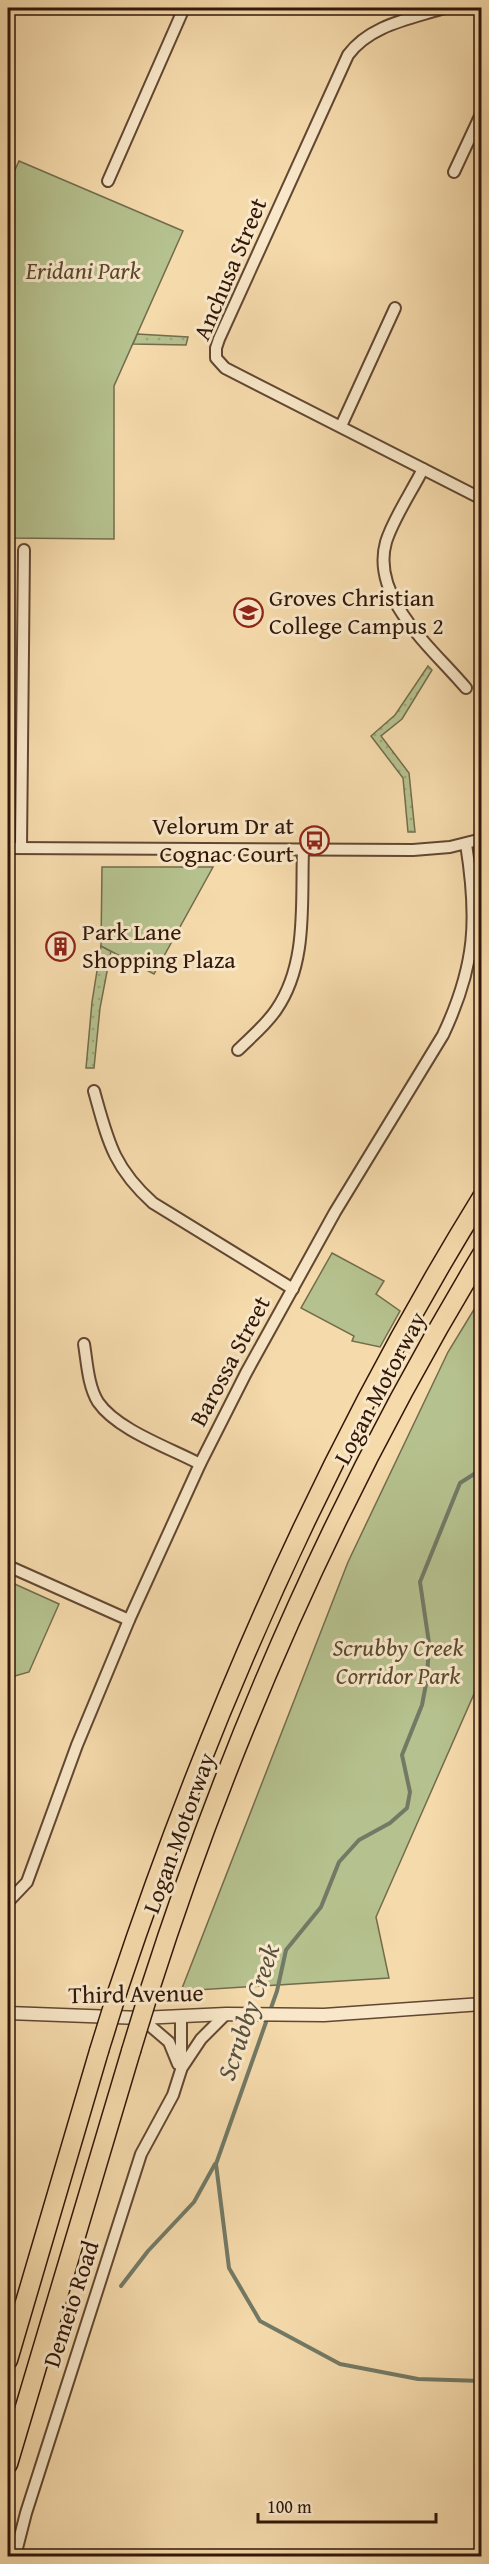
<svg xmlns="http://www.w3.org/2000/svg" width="489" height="2564" font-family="'Gentium Book Plus',serif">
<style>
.grass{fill:url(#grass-dots);stroke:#736c4c;stroke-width:1.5}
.green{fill:#b5c18e;stroke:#736c4c;stroke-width:1.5}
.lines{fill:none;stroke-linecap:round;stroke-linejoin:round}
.stream{stroke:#727965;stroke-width:4}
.minor-casing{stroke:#624732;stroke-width:14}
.tertiary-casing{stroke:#624732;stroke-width:15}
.motorway-casing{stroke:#311609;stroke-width:21}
.minor{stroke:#f8e7c8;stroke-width:10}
.tertiary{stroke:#f8e7c8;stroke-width:12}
.motorway{stroke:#f5daab;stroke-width:18}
.motorway-bridge-casing{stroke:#311609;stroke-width:21;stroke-linecap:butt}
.motorway-bridge{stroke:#f5daab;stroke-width:18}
.labels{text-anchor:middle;stroke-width:6;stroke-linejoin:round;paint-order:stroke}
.street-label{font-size:24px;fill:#311609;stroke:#f8e7c8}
.park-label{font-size:24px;font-style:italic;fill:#594931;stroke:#f8e7c8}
.poi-label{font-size:24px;fill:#311609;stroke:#f8e7c8;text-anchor:start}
.water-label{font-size:26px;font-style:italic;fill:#57503f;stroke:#f8e7c8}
</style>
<defs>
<pattern id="grass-dots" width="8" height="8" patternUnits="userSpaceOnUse" patternTransform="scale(1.5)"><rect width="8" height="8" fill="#b5c18e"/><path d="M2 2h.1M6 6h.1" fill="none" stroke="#9ca579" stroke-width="1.8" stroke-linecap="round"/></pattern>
</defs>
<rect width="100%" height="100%" fill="#f5daab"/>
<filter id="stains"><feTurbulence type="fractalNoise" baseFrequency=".00333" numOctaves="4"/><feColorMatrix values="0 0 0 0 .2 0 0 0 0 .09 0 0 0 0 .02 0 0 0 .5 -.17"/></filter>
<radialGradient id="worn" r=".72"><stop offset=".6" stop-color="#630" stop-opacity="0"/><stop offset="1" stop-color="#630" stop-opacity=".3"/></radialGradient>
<g class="grass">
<polygon points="137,334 188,337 186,345 133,344"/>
<polygon points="428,666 432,670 402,719 381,736 409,773 415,832 408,832 403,778 371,736 395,715"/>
<polygon points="101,946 111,951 100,1008 94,1068 86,1068 92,1002"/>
</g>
<g class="green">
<polygon points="19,161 183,231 114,386 114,539 8,538 8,185"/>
<polygon points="102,867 213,867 154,974 101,946"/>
<polygon points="332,1253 384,1281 376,1294 400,1311 380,1347 352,1341 354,1336 301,1308"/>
<polygon points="481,1298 481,1678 376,1917 389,1978 181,1991 348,1562 448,1352"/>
<polygon points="8,1581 59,1604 29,1672 8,1678"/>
</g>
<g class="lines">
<g class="stream">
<polyline points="482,1469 460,1483 420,1582 429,1643 427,1679 422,1705 402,1755 410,1792 407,1808 390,1823 359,1840 339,1862 321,1907 286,1950 277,1991 216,2164 229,2268 260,2321 340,2364 418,2379 482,2381"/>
<polyline points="8,2268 11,2268"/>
<polyline points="121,2286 148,2251 194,2202 215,2164"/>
</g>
<defs>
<g id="minor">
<path d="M444,8C410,19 370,25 348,55L219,339L216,348V358L225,368L482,499"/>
<polyline points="454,172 482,112"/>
<polyline points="108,181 184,8"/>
<polyline points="341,426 395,308"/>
<path d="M423,469C412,491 393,519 386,542C370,598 433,649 466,688"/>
<polyline points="8,848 413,850 450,847 482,839"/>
<polyline points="21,848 24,550"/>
<path d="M238,1050C251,1037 266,1025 276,1010C308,964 301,903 303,850"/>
<path d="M94,1091C108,1141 113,1167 153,1203L293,1289"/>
<path d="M84,1344C87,1362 88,1386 98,1402C117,1430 170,1448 200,1464"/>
<polyline points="8,1566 129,1620"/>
<path d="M8,1902L27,1882L77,1745L129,1620L200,1464L246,1373L335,1212L443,1035C476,965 478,919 466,844"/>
<polyline points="141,2018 169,2042 178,2064"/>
<polyline points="181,2069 201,2039 226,2014"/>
<polyline points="15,2556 26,2513 141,2154 173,2095 181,2070 181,2016"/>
</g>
<polyline id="tertiary" points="8,2013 141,2018 226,2014 324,2015 482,2004"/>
<g id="motorway">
<path d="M150,1989C232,1733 343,1484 482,1254"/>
<path d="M118,1990C210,1714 328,1446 482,1197"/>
<polyline points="8,2360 99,2051"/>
<polyline points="8,2464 131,2051"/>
</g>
</defs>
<use href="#minor" class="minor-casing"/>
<use href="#tertiary" class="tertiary-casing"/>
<use href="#motorway" class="motorway-casing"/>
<use href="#minor" class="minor"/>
<use href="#tertiary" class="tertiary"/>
<use href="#motorway" class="motorway"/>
<defs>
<g id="motorway-bridge">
<polyline points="99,2051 118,1990"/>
<polyline points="131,2051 150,1989"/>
</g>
</defs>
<use href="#motorway-bridge" class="motorway-bridge-casing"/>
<use href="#motorway-bridge" class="motorway-bridge"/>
</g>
<defs>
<symbol id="school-ring" viewBox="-11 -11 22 22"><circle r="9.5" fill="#f8e7c8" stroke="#8f2418" stroke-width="1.5"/><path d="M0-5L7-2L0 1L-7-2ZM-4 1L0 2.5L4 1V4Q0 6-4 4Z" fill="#8f2418"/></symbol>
<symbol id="bus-ring" viewBox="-11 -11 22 22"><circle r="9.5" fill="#f8e7c8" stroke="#8f2418" stroke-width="1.5"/><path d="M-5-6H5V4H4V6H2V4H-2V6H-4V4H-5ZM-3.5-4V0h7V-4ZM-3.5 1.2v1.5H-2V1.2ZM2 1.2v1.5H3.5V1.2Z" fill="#8f2418"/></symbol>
<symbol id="building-ring" viewBox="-11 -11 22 22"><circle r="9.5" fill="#f8e7c8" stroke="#8f2418" stroke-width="1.5"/><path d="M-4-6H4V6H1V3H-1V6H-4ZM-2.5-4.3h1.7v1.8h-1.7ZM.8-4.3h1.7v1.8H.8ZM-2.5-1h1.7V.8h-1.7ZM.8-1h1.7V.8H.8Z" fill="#8f2418"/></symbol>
</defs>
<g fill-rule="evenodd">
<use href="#school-ring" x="232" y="596" width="33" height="33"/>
<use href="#bus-ring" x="298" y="824" width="33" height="33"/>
<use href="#building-ring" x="44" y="930" width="33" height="33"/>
</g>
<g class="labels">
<g class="street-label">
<text transform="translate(230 269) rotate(-67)" y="8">Anchusa Street</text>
<text transform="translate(230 1361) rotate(-62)" y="8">Barossa Street</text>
<text transform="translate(380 1388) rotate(-62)" y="8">Logan Motorway</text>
<text transform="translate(179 1833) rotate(-70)" y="8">Logan Motorway</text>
<text transform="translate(136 1994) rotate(-1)" y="8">Third Avenue</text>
<text transform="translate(71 2304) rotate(-72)" y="8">Demeio Road</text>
</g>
<g class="park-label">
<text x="83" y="279">Eridani Park</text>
<text x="398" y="1656">Scrubby Creek<tspan x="398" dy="28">Corridor Park</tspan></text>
</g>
<g class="poi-label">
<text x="269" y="606">Groves Christian<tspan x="269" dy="28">College Campus 2</tspan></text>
<text x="294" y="834" text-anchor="end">Velorum Dr at<tspan x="294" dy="28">Cognac Court</tspan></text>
<text x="82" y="940">Park Lane<tspan x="82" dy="28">Shopping Plaza</tspan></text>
</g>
<g class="water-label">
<text transform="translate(248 2012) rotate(-71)" y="9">Scrubby Creek</text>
</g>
</g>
<rect width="489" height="2564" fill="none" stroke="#f5daab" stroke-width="30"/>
<rect x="9" y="9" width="471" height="2546" fill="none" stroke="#311609" stroke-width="3"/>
<rect x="15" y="15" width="459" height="2534" fill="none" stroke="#311609" stroke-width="1.5"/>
<path d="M258 2513v9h178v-9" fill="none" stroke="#311609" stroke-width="3"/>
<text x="267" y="2513" font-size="18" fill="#311609" stroke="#f8e7c8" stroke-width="4.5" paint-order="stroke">100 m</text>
<rect width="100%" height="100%" filter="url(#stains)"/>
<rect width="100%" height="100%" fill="url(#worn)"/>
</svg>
